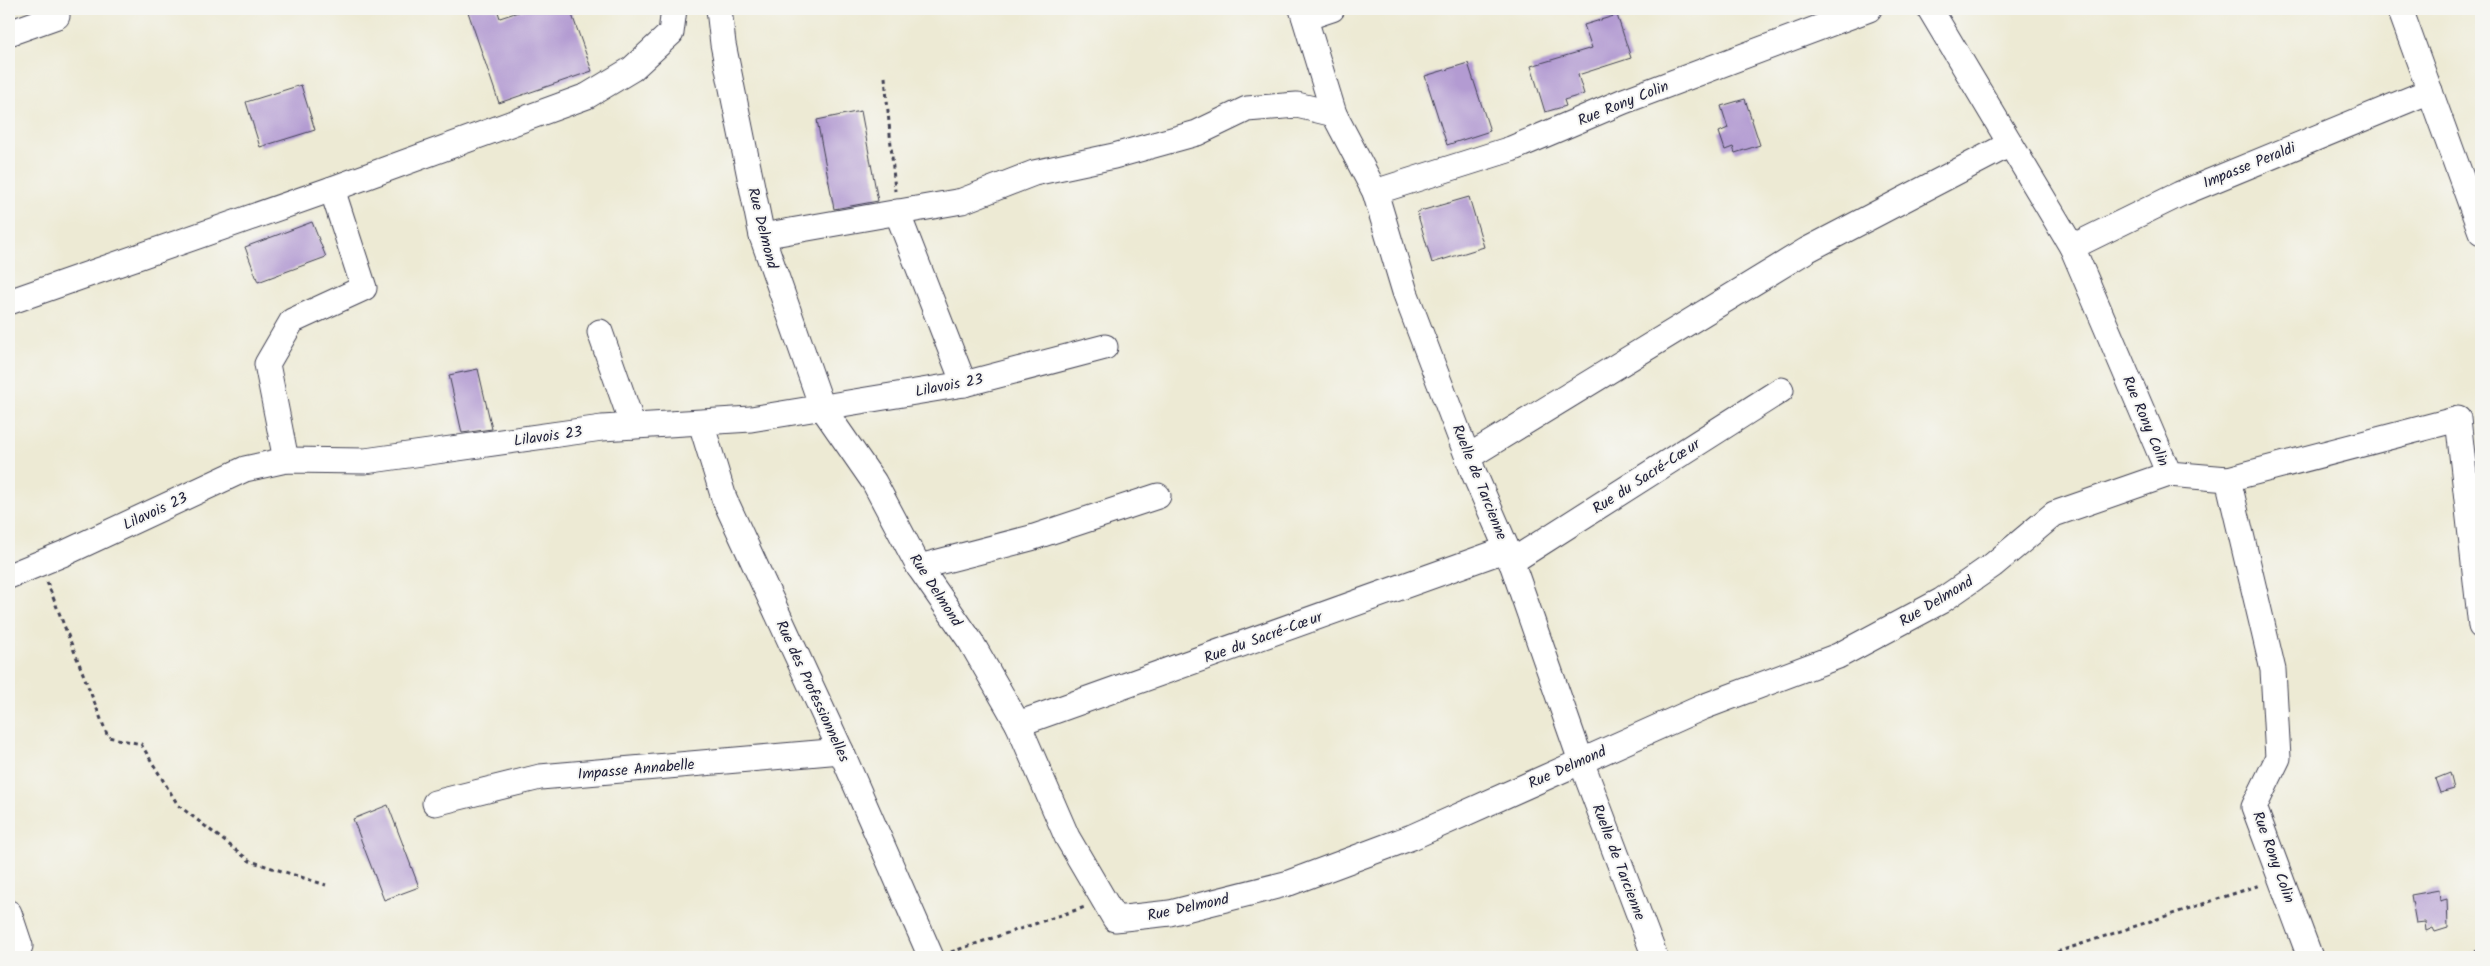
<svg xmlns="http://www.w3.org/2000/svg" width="2490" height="966" font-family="Kalam,sans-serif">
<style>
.building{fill:#b39bd2}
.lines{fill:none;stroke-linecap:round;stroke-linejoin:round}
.minor-casing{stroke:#404052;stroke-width:27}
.path{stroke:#404052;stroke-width:3;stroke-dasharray:4 4;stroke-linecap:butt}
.minor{stroke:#fff;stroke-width:25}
.labels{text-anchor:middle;stroke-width:4;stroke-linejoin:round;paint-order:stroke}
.street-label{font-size:15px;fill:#22223b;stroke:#f6f6f2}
</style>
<rect width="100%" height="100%" fill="#f6f6f2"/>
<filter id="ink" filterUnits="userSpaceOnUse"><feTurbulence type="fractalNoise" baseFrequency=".02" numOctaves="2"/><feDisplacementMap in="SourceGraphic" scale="10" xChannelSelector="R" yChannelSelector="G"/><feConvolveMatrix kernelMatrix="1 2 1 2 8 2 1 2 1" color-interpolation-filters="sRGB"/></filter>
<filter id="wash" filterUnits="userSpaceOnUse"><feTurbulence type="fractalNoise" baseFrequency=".0096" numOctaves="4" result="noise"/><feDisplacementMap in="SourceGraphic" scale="20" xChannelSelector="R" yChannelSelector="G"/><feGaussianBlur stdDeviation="1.12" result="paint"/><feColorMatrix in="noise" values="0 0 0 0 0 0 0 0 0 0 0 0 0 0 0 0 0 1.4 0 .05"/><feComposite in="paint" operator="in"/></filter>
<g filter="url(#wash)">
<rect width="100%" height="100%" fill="#edead4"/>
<g id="blocks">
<g class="building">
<polygon points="467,9 497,9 500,18 527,9 570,9 592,71 499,103"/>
<polygon points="1617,15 1631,58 1578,75 1584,94 1564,100 1566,106 1545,112 1531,66 1592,48 1584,25"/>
<polygon points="1468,63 1490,131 1447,145 1425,76"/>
<polygon points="301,85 315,130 260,147 246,102"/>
<polygon points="1745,99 1760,145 1735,153 1733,147 1725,150 1719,132 1728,128 1721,106"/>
<polygon points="861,111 878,201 834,209 817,120"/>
<polygon points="1469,197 1484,247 1432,263 1417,212"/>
<polygon points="312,222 326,257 258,282 245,247"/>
<polygon points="478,369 492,429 462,433 449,375"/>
<polygon points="2450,773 2454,789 2440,793 2435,779"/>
<polygon points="388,805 419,887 384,900 353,819"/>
<polygon points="2439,890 2440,901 2447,899 2448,928 2435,932 2433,928 2426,931 2425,922 2416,923 2411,895"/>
</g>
</g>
</g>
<g filter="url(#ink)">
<use href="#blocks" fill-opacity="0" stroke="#404052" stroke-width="1"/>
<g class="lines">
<defs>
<g id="minor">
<polyline points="719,9 723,44 762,236 822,407 874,482 919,567 971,642 1018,724 1067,837 1115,919 1170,913 1289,883 1412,837 1703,707 1838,656 1941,601 1993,565 2054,514 2169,474"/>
<polyline points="1302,9 1334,114 1375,192 1405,292 1473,471 1507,549 1581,761 1655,957"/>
<polyline points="1930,9 2072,247 2169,474 2228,479 2273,670 2278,758 2254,807 2310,957"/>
<polyline points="2400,9 2481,232"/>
<polyline points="1305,18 1332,9"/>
<polyline points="9,33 57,16"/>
<polyline points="1375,192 1511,149 1624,101 1869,9"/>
<polyline points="897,212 964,384"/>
<polyline points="762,236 962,201 1034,173 1114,156 1197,133 1247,109 1297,105 1334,114"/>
<polyline points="2072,247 2180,194 2430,91"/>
<polyline points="9,302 332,189 587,96 632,69 671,33 674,9"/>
<polyline points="600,332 633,426"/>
<polyline points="701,423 724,498 841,751 931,957"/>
<polyline points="1468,457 1807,250 2010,144"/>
<polyline points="286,460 267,364 292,321 364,288 332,189"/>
<polyline points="2228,479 2458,419 2481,626"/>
<polyline points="1511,562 1781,390"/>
<polyline points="919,567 1031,538 1158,496"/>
<polyline points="9,576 65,553 245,469 286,460 365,461 602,428 751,419 964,384 1105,347"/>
<polyline points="1018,724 1507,549"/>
<polyline points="435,803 540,777 841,751"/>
<polyline points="9,913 20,946"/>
</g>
</defs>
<use href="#minor" class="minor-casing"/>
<g class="path">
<polyline points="885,77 895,191"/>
<polyline points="47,582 108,737 141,744 178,805 250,861 326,885"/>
<polyline points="951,952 1085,907"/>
<polyline points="2042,957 2260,885"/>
<polyline points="2460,957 2481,950"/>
</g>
<use href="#minor" class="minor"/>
</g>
</g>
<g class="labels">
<g class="street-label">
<text transform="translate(1623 103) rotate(-22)" y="5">Rue Rony Colin</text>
<text transform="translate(2249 165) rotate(-22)" y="5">Impasse Peraldi</text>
<text transform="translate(763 228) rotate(76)" y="5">Rue Delmond</text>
<text transform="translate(949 385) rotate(-11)" y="5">Lilavois 23</text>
<text transform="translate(2146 421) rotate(67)" y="5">Rue Rony Colin</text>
<text transform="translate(548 436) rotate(-8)" y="5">Lilavois 23</text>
<text transform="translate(1646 476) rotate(-33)" y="5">Rue du Sacré-Cœur</text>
<text transform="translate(1480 482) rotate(68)" y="5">Ruelle de Tarcienne</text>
<text transform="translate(155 511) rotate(-25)" y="5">Lilavois 23</text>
<text transform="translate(936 590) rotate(57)" y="5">Rue Delmond</text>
<text transform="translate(1936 601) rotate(-31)" y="5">Rue Delmond</text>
<text transform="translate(1263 637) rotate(-20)" y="5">Rue du Sacré-Cœur</text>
<text transform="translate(813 691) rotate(65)" y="5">Rue des Professionnelles</text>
<text transform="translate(1567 767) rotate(-24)" y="5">Rue Delmond</text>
<text transform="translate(636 769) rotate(-5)" y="5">Impasse Annabelle</text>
<text transform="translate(2274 857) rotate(70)" y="5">Rue Rony Colin</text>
<text transform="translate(1619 862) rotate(69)" y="5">Ruelle de Tarcienne</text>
<text transform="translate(1188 907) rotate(-12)" y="5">Rue Delmond</text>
</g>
</g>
<rect width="2490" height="966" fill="none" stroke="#f6f6f2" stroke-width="30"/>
</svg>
